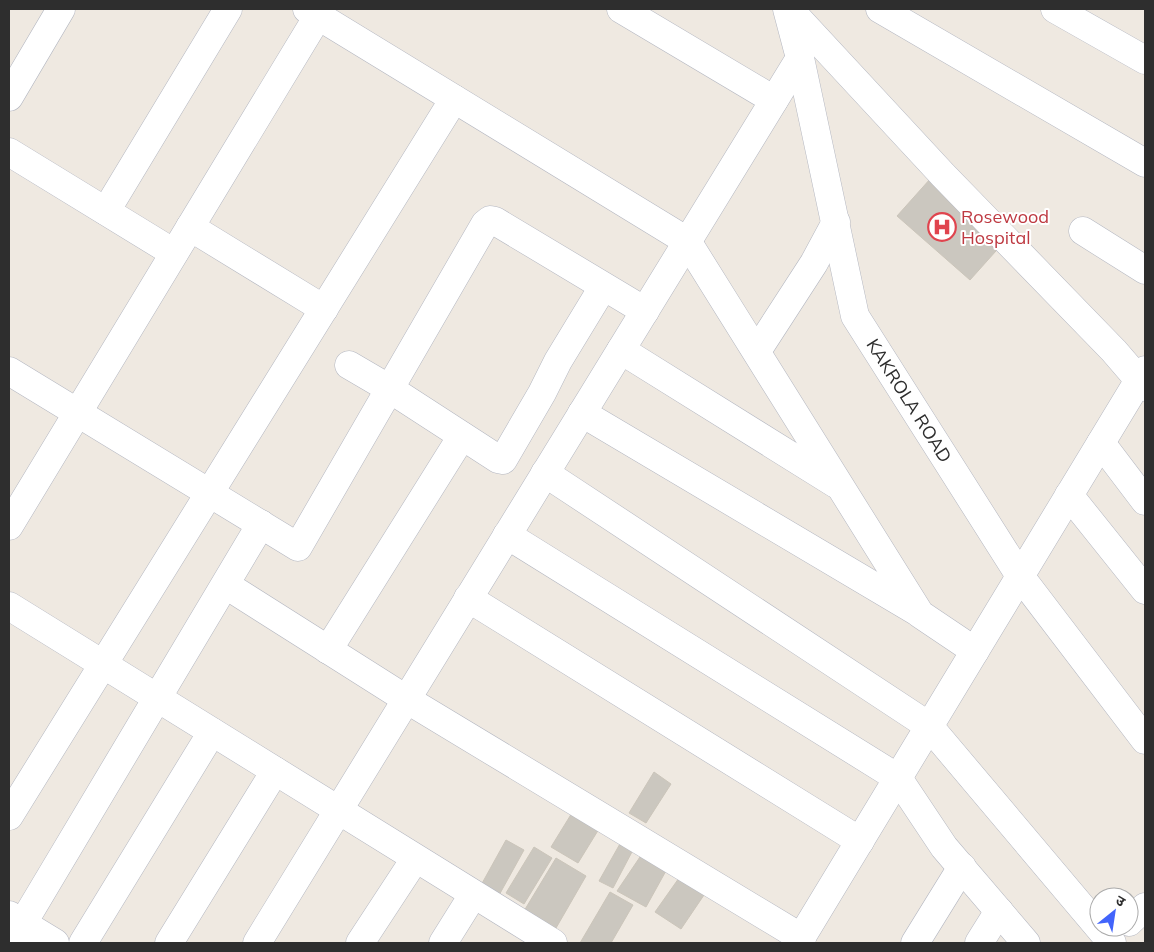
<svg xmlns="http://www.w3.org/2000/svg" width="1154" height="952" font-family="Mulish,'Noto Sans Devanagari',sans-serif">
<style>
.building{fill:#cbc7bf;stroke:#cbc5ba}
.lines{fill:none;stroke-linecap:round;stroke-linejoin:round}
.minor-casing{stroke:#b4b7c1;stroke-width:29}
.minor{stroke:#fff;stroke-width:28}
.labels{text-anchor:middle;stroke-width:4;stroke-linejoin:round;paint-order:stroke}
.health-label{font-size:18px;fill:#be3a42;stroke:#fff;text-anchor:start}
.street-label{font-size:18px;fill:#2e2e2e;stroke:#fff}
</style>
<rect width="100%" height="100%" fill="#efe9e1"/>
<g class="building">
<polygon points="931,178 1004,242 970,280 897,216"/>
<polygon points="654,772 671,784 646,823 629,813"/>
<polygon points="575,808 602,824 578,863 551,847"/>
<polygon points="506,840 524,850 498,897 480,887"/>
<polygon points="621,842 634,848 613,888 599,881"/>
<polygon points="534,847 552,858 524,904 506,893"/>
<polygon points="642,854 667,869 646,907 617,891"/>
<polygon points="556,858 586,876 552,935 521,916"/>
<polygon points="679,878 704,895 681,929 655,912"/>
<polygon points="610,892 633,905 611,943 580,943"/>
</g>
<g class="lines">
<defs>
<g id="minor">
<polyline points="307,9 687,241 920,614 975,651"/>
<polyline points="621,9 774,100"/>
<path id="s1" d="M787,9L800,58L855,316L1020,576L1145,740"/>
<polyline points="789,9 943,175 1114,351 1145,387"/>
<polyline points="880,9 1145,163"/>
<polyline points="1055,9 1145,60"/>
<polyline points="9,97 61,9"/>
<polyline points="9,152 174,253"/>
<polyline points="106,211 228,9"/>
<polyline points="190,227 324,309"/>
<polyline points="1083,231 1145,270"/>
<polyline points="621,350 836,484"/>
<polyline points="757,351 814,263 836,222"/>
<polyline points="349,365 390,389 498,459 503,460 542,393 558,361 603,287"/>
<polyline points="9,371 298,547 485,224 490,220 495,221 645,311"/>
<polyline points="582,413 916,611"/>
<polyline points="1101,443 1145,501"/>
<polyline points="545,473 929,726 1112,943"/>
<polyline points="1069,495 1145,590"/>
<polyline points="9,526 318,16"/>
<polyline points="507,535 898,778 944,847 1026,943"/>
<polyline points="226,585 406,699 802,938"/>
<polyline points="468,598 860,841"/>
<polyline points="9,606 553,943"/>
<polyline points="328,650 462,436"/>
<polyline points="9,816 454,99"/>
<polyline points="9,915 55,943"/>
<polyline points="1129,922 1145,907"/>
<polyline points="11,943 261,524"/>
<polyline points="83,943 212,732"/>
<polyline points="169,943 275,771"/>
<polyline points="257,943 800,58"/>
<polyline points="360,943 415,859"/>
<polyline points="443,943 473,895"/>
<polyline points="798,943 1145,370"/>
<polyline points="915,943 962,867"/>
<polyline points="979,943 999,911"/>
</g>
</defs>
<use href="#minor" class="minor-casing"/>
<use href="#minor" class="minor"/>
</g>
<defs>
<symbol id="hospital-ring" viewBox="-11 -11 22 22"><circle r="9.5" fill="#fff" stroke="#e0444e" stroke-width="1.5"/><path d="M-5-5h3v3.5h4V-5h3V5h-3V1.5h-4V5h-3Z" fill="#e0444e"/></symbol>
</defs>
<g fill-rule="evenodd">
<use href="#hospital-ring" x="926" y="211" width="32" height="32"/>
</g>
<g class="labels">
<g class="health-label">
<text x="961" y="223">Rosewood<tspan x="961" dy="21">Hospital</tspan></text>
</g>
<g class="street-label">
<text dy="6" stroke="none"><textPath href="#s1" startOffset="415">KAKROLA ROAD</textPath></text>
</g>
</g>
<rect width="1154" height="952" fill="none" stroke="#2e2e2e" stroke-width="20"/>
<g transform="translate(1114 912) rotate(30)"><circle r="24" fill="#ffffff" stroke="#ababab"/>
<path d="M0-4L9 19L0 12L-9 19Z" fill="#4264fb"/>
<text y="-8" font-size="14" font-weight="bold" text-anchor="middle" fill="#2e2e2e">उ</text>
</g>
</svg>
